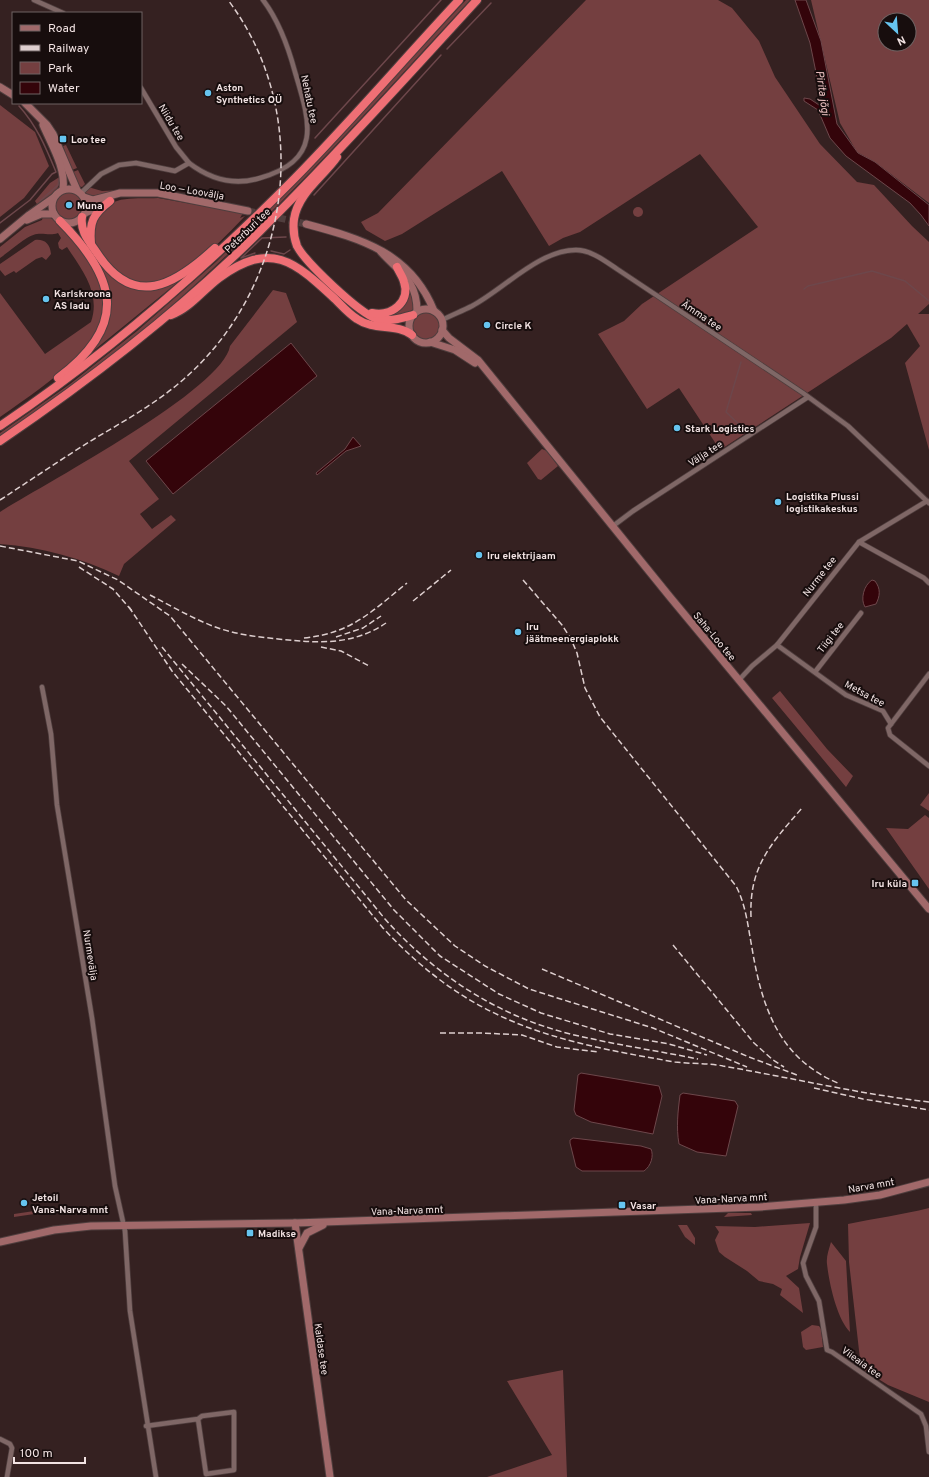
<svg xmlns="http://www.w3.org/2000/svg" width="929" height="1477" font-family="Overpass,sans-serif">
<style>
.green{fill:#743f40;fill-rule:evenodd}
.water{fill:#34040a;stroke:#6d474b}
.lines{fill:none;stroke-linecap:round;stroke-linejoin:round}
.stream{stroke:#6d474b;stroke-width:1.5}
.secondary-tunnel{stroke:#513e3e;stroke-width:7;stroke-dasharray:7 3.5;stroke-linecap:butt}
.street-casing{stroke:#4f3e3e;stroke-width:6}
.secondary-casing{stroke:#4f3e3e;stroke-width:9}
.highway-casing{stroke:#4f3e3e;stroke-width:10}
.street{stroke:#7f6766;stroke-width:4.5}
.secondary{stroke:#a1696a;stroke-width:7}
.highway{stroke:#ef6f75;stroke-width:8}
.rail{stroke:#decfcf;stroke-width:1.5;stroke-dasharray:6 3;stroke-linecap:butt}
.poi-dot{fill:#66c4ef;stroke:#170d0d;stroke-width:1.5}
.labels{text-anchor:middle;stroke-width:4;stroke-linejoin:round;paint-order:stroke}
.poi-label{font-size:10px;font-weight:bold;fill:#f2e3e3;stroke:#170d0d;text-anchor:start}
.street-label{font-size:10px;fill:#f2e3e3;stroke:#170d0d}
.water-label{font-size:11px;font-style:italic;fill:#f4c9c8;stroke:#170d0d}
</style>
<rect width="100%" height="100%" fill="#352121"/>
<g class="green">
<path d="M466,0H470C375,103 282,208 177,301C122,350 62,395 0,436V433L70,384L137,331L217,261L333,143Z"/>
<polygon points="586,0 718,0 732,8 759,41 775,77 820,144 857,182 874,185 912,226 929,242 929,304 918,314 929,314 929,450 905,363 920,346 907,324 891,338 720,450 679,388 647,409 598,334 624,321 642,304 758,227 700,154 580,232 563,238 549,246 502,171 402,234 385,241 366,230 361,222 378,213"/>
<path d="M811,0H929V203L875,162L857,152L840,123ZM885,20H909V44H885Z"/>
<polygon points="0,105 35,132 49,166 24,198 0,217"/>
<polygon points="66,145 77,168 72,170 63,146"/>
<polygon points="78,170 85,184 82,187 78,186 73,172"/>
<path d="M61,176C60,191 49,198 38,206L35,201L50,183Z"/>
<polygon points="88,187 102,191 124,190 91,196 85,193"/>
<circle cx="69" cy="206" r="14"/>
<path d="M158,198L243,213L240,218L245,216C215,247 162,308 116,271C110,267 96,248 94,242C93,235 95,227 95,220C100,215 105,208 110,204C123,196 144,199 158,198Z"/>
<circle cx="638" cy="212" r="5"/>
<path d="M43,216C61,218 72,238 83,252C104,278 112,311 92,342C89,347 82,352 77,357C54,380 27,398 0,417V293L45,354L91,322C101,293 82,270 67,247L62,250L59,248L58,243L61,238L58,233C50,236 45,233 37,234C27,235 9,252 0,258V247L25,227L42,220Z"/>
<path d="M83,238C99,262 108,282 139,287C153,289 164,288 178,282L92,352C127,307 107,280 81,240Z"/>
<path d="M35,240C45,239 50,244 51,254L46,260L42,257L36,259L16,273L14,271L5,276L0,270V264Z"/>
<path d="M409,285L413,295V310L404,314L389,316C402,311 410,300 409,285Z"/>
<path d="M273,290L286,293L297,322L129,461L159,499L140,514L152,529L171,515L176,520L124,564L119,576C81,558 42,547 0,544V512C42,485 223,390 230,346Z"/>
<circle cx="426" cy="326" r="14"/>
<polygon points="542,449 547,451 558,466 541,480 538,479 527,463"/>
<polygon points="780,691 827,749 853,776 846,787 772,698"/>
<polygon points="929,793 929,811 920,805"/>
<polygon points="925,815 929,818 929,889 886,828 908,829"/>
<path d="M929,1208V1402L888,1385L861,1368L849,1262L848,1224C875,1218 902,1215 929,1208Z"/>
<polygon points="41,1210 42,1211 41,1213 14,1217 14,1214"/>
<polygon points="728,1213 751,1213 752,1215 724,1217"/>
<polygon points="810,1223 800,1257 798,1269 786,1276 799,1288 803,1313 780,1295 782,1289 773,1284 759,1281 747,1271 725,1257 719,1252 715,1240 719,1232 715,1226 755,1227"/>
<polygon points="678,1225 687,1225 695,1238 695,1245 685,1237"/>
<path d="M831,1242L846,1261L850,1332C837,1319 829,1283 827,1264C826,1257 829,1249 831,1242Z"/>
<polygon points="812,1325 819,1326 821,1329 823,1347 806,1350 803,1347 801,1332"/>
<polygon points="563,1370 567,1477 487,1477 552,1455 507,1381"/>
</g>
<g class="water">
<polygon points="795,0 806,0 821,41 837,124 858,153 875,162 929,205 929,226 921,215 910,203 846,156 830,138 818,110 804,101 804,98 810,99 819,105 821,103 821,97 810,43"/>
<polygon points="291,343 317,376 173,494 146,461"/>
<polygon points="353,437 361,446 346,451 317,475 316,473 345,449"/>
<path d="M872,580L875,581C881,589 880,596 876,604L865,607C860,599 864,585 872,580Z"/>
<polygon points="581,1073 659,1086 662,1096 653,1134 591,1122 576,1115 574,1110 578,1075"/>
<path d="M683,1093L735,1101L738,1106L726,1156L697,1152L679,1144C676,1127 678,1111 680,1095Z"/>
<path d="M573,1138L641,1146L651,1149C654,1156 651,1166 644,1171H582L576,1167L570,1143V1140Z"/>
</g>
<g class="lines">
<g class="stream">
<polyline points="447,49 491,3"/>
<polyline points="315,138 441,0"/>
<polyline points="314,195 441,55"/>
<polyline points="40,201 58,185 59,179"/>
<path d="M0,223L30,200L52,174L56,172C46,148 37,126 19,106"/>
<polyline points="271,251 284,254 290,250"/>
<polyline points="255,253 241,258 262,238 286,237"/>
<polyline points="804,289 808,286 872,271 905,281 929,301"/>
<polyline points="741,362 726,412 746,431"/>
</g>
<polyline class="secondary-tunnel" points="248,211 306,224"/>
<defs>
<g id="street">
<polyline points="34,0 63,13"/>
<polyline points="141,88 176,147 189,163"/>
<path d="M81,193L101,174L119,165L136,163L175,171L189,163C210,179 234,186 260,178C323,160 310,122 295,72C288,46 279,21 263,0"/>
<path d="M442,320C452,315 462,311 472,306C504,289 539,250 576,250C591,250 605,261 617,269L803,393L848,426L929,503"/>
<polyline points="613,526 633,511 808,397"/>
<polyline points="859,542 924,578 929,583"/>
<polyline points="777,645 846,695 883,711 891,724"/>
<polyline points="815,672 861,613"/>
<polyline points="929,674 888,728 890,735 929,766"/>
<polyline points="739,680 752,666 777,645 859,542 927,501"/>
<polyline points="42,687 51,734 57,805 92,1018 115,1186 125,1231 130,1311 156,1477"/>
<polyline points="816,1202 816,1227 803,1263 806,1276 819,1301 827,1350 832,1352 921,1414 926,1426 929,1452"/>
<polyline points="146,1426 198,1419 206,1474 234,1470 234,1412 202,1416 198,1419"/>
<polyline points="0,1439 10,1444 12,1448 7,1477"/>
</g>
<g id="secondary">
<polyline points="0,87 13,95"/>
<polyline points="25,103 47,125 53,134 77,190"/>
<path d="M43,125C51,144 66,168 63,189"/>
<circle cx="69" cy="206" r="17"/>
<polyline points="84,197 93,200 120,193 158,193 248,211"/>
<polyline points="85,213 107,203"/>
<polyline points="27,220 41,214 54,214"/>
<path d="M306,224C362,239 411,253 434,311"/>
<polyline points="0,239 29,215 53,198"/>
<path d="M381,252C400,273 417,280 417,311"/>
<circle cx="426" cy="326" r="17"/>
<polyline points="442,330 449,338 478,360 670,597 929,909"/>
<polyline points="430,342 455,350 475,363"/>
<polyline points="295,1223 330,1477"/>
<polyline points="0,1242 54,1230 91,1226 295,1223 760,1207 844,1200 880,1195 929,1182"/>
<polyline points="299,1248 307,1233 323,1225"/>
</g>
<g id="highway">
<path d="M337,157C323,177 298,193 294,219C293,227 294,238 297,246C306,263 359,313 377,319C389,322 402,318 413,315"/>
<path d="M82,217C80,232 89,241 97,253C134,310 175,285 215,248"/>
<path d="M91,244C89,222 93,214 110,201"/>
<path d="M372,313C391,317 411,302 404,282C403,277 399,272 397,267"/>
<path d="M171,315C190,308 203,290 219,278C271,240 294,261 335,299C342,306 349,314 357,319C374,331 397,323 412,335"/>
<path d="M58,378C128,326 118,279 60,221"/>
<path d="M0,426C107,354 204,270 294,179C351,121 404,59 459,0"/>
<path d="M0,441C97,375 189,304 271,220C342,149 409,74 477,0"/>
</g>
</defs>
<use href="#street" class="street-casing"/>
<use href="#secondary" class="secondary-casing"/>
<use href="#highway" class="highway-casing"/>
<use href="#street" class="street"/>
<use href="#secondary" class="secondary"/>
<use href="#highway" class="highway"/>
<g class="rail">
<path d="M0,500C29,481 59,461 89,442C122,422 156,404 185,378C291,285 315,115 228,0"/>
<polyline points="0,546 78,561 118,580 170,616 406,900 455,946 485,966 529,989 653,1028 747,1067"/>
<polyline points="79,567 113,589 132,611"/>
<path d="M523,580L562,625L571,639L577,653L585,688L600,717L736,886C746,905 748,927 752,948C762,1008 779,1059 840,1084"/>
<path d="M150,595C173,607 197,621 221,629C240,635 259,637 278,639C317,643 352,646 386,623"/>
<polyline points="413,601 451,570"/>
<path d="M129,607L172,671L383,928C471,1023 552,1041 675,1062C691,1064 708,1063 723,1066C792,1078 860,1094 929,1102"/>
<polyline points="336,637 363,628 381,616"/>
<path d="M304,638C352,633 371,612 407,583"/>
<path d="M162,647L385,919C437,977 502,1019 579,1036C618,1045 658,1051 698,1059"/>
<polyline points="321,647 341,651 369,666"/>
<polyline points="182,664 226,706 394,910 440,956 499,994 541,1013 610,1034 669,1044 707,1055"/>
<path d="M751,917C749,866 771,844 802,808"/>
<polyline points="673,945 754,1043 773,1060 784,1067"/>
<polyline points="542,969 749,1057 797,1075"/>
<polyline points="440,1033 482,1033 522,1035 557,1047 598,1052"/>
<polyline points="814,1088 863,1099 929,1110"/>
</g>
</g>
<g class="poi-dot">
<circle cx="208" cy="93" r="4"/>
<rect x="59" y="135" width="8" height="8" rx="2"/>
<circle cx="69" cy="205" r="4"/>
<circle cx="46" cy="299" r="4"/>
<circle cx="487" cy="325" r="4"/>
<circle cx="677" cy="428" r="4"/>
<circle cx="778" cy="502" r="4"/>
<circle cx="479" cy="555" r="4"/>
<circle cx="518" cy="632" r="4"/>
<rect x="911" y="879" width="8" height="8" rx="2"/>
<circle cx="24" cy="1203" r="4"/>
<rect x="618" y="1201" width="8" height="8" rx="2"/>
<rect x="246" y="1229" width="8" height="8" rx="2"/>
</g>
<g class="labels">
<g class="poi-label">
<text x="216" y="91">Aston<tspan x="216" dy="12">Synthetics OÜ</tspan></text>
<text x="71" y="143">Loo tee</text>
<text x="77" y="209">Muna</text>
<text x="54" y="297">Karlskroona<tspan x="54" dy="12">AS ladu</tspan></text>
<text x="495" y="329">Circle K</text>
<text x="685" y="432">Stark Logistics</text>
<text x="786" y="500">Logistika Plussi<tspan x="786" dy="12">logistikakeskus</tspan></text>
<text x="487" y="559">Iru elektrijaam</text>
<text x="526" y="630">Iru<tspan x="526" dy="12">jäätmeenergiaplokk</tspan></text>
<text x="907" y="887" text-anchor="end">Iru küla</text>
<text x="32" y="1201">Jetoil<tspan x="32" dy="12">Vana-Narva mnt</tspan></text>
<text x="630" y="1209">Vasar</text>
<text x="258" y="1237">Madikse</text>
</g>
<g class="street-label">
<text transform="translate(310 99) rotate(78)" y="4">Nehatu tee</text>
<text transform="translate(172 122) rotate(59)" y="4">Niidu tee</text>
<text transform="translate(192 190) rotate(10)" y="4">Loo — Loovälja</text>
<text transform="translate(247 230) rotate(-44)" y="4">Peterburi tee</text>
<text transform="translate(702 315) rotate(34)" y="4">Ämma tee</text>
<text transform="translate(705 453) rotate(-33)" y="4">Välja tee</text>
<text transform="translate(819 576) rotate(-52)" y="4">Nurme tee</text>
<text transform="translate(715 636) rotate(50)" y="4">Saha-Loo tee</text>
<text transform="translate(830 637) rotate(-52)" y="4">Tiigi tee</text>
<text transform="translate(865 693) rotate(28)" y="4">Metsa tee</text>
<text transform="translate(91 955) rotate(81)" y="4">Nurmevälja</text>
<text transform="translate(871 1185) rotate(-10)" y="4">Narva mnt</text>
<text transform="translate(731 1198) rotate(-3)" y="4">Vana-Narva mnt</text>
<text transform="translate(407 1210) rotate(-2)" y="4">Vana-Narva mnt</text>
<text transform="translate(322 1349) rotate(82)" y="4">Kaldase tee</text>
<text transform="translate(862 1362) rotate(36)" y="4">Viieaia tee</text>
</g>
<g class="water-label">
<text transform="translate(823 93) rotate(82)" y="4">Pirita jõgi</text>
</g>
</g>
<rect x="12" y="12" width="130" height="92" fill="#170d0d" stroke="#6f6363"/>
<rect x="20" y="25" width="20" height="6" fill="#a1696a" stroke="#6f6363"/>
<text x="48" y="32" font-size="12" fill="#f2e3e3">Road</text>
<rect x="20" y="45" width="20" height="6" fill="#decfcf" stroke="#6f6363"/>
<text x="48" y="52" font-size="12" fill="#f2e3e3">Railway</text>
<rect x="20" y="62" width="20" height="12" fill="#743f40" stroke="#6f6363"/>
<text x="48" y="72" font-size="12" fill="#f2e3e3">Park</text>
<rect x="20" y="82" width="20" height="12" fill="#34040a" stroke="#6f6363"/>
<text x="48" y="92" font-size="12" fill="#f2e3e3">Water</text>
<g transform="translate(897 32) rotate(154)"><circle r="19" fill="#170d0d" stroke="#6f6363"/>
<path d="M0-3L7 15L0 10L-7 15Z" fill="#66c4ef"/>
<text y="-6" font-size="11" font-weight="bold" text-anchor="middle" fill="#f2e3e3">N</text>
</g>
<path d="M14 1457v6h71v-6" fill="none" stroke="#f2e3e3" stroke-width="2"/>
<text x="20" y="1457" font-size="12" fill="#f2e3e3" stroke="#170d0d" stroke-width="3" paint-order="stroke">100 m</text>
</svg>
